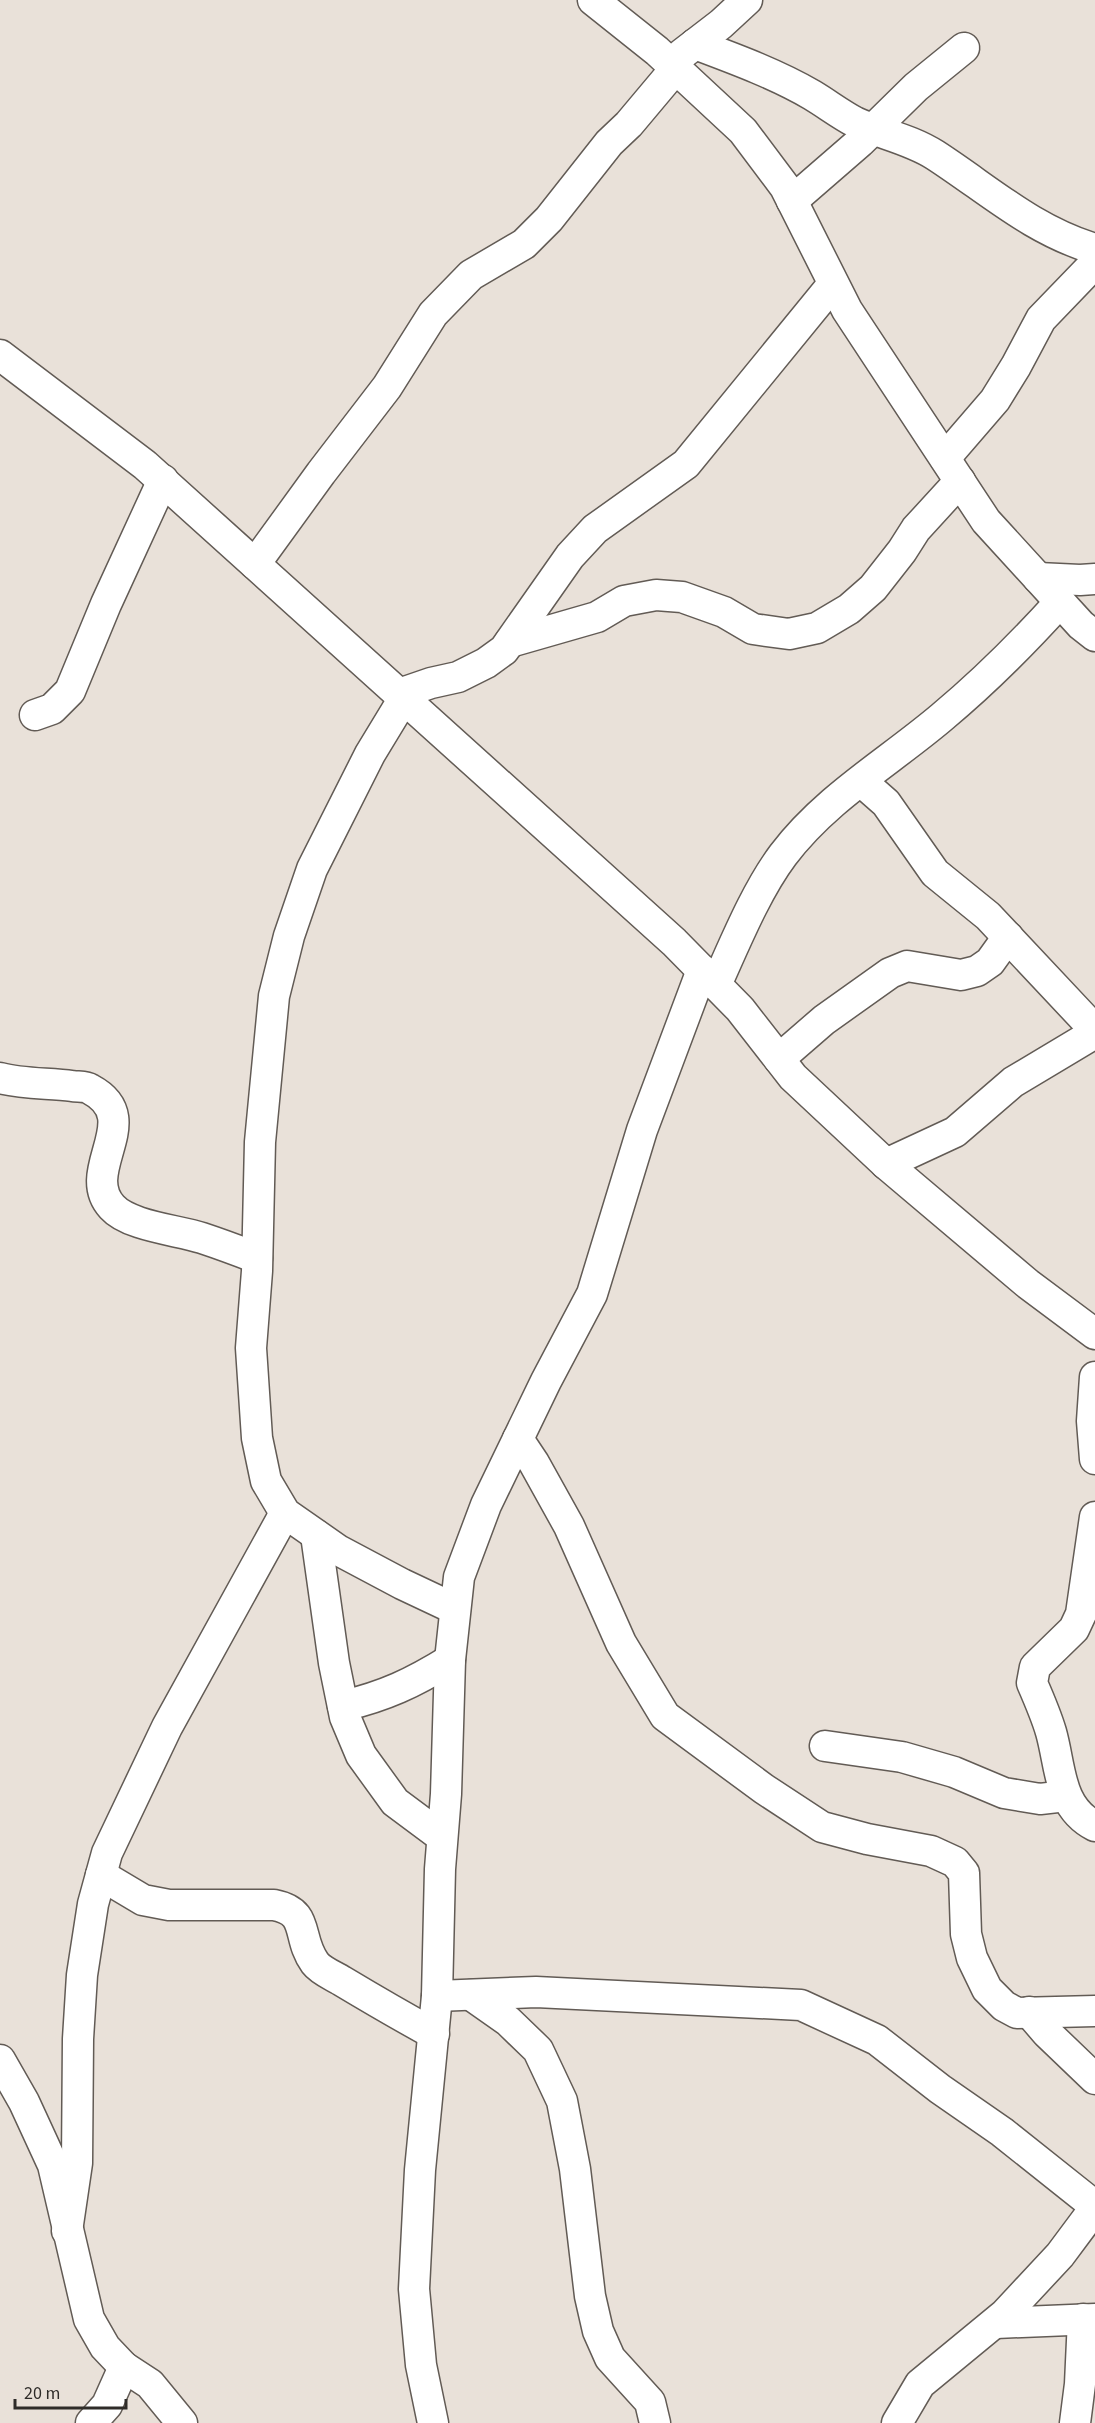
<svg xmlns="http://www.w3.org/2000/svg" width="1095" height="2423" font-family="'Source Sans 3',sans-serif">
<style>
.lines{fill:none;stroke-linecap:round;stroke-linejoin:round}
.minor-casing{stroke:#625b55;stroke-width:33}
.minor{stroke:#fff;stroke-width:30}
</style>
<rect width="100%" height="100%" fill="#e9e1d9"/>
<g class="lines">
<defs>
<g id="minor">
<polyline points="593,0 657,51 743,131 785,187 847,310 986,521 1081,625 1095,636"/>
<path d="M695,44C735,59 776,74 812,95C827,104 840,114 855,122C881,134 910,139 935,155C989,190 1032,230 1095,249"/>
<polyline points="682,54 721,24 747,0"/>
<polyline points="792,201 860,142 916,87 964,48"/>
<polyline points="0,355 145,465 674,942 740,1009 793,1077 886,1164 1028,1284 1095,1334"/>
<polyline points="945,458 995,400 1016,366 1041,319 1095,263"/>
<polyline points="255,564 321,473 387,387 433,314 471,275 524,244 549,219 609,143 629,124 676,68"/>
<polyline points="1038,578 1080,580 1095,579"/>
<polyline points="510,642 597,617 624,601 656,595 682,597 724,612 753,629 789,634 817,628 849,609 873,588 902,551 916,529 960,481"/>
<polyline points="399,694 431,683 458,677 486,663 504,650 570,556 595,529 686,464 833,284"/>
<polyline points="404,698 370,754 312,869 289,936 274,996 260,1142 257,1271 251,1348 257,1438 266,1481 285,1513 338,1550 402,1584 455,1609"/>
<polyline points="35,715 52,709 70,691 106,604 163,480"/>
<polyline points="861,781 886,803 935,873 988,916 1095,1030"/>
<path d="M716,985C735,943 756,891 783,855C826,798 889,762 942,717C984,682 1023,643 1060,602"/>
<polyline points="779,1059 824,1020 890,973 907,966 961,975 977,971 990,962 1008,937"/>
<path d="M0,1078C21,1084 50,1083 72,1086C78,1087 85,1086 90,1089C147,1119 78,1170 112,1207C129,1226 177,1230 202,1238C220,1244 239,1251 257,1258"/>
<polyline points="886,1164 955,1132 1013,1082 1095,1033"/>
<polyline points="1095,1377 1092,1421 1095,1459"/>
<polyline points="518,1439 534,1463 569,1526 621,1643 665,1716 764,1789 822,1827 867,1839 931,1851 955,1862 964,1873 966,1934 972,1958 987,1989 1004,2006 1017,2013 1095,2011"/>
<path d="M1095,1517L1081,1614L1074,1629L1035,1667L1032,1683C1039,1699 1046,1715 1051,1732C1061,1767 1058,1807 1095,1826"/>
<polyline points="316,1535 334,1663 345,1717 361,1755 395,1802 442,1837"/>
<path d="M343,1706C385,1696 413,1683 450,1660"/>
<polyline points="825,1746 902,1757 954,1772 1004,1793 1040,1799 1066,1796"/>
<path d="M101,1875L143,1900L169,1905H274C311,1912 296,1937 315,1963C321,1971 334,1976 342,1981C372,1999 403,2017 434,2034"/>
<polyline points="471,1995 508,2021 538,2050 562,2101 575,2169 590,2296 598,2331 610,2358 650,2402 655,2423"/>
<polyline points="437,1996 536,1992 801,2005 877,2040 940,2089 1002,2132 1095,2206"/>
<polyline points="1029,2012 1047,2033 1095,2079"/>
<polyline points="0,2060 24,2102 53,2165 89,2319 105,2347 124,2367 150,2384 182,2423"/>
<polyline points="67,2231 77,2163 78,2039 82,1975 93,1904 107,1853 167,1727 285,1513"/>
<polyline points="996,2323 1095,2319"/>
<polyline points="91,2423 107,2405 124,2367"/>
<polyline points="433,2423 421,2365 414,2289 420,2170 437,1996 440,1869 446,1794 450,1660 459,1577 486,1505 546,1381 592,1294 642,1130 702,970"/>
<polyline points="897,2423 920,2384 1005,2314 1060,2255 1095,2208"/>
<polyline points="1075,2423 1080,2384 1083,2319"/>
</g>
</defs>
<use href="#minor" class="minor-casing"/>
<use href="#minor" class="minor"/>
</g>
<path d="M15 2399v9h111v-9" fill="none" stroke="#2f2c29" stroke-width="3"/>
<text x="24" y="2399" font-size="18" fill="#2f2c29" stroke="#e9e1d9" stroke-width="4.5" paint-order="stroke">20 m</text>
</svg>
